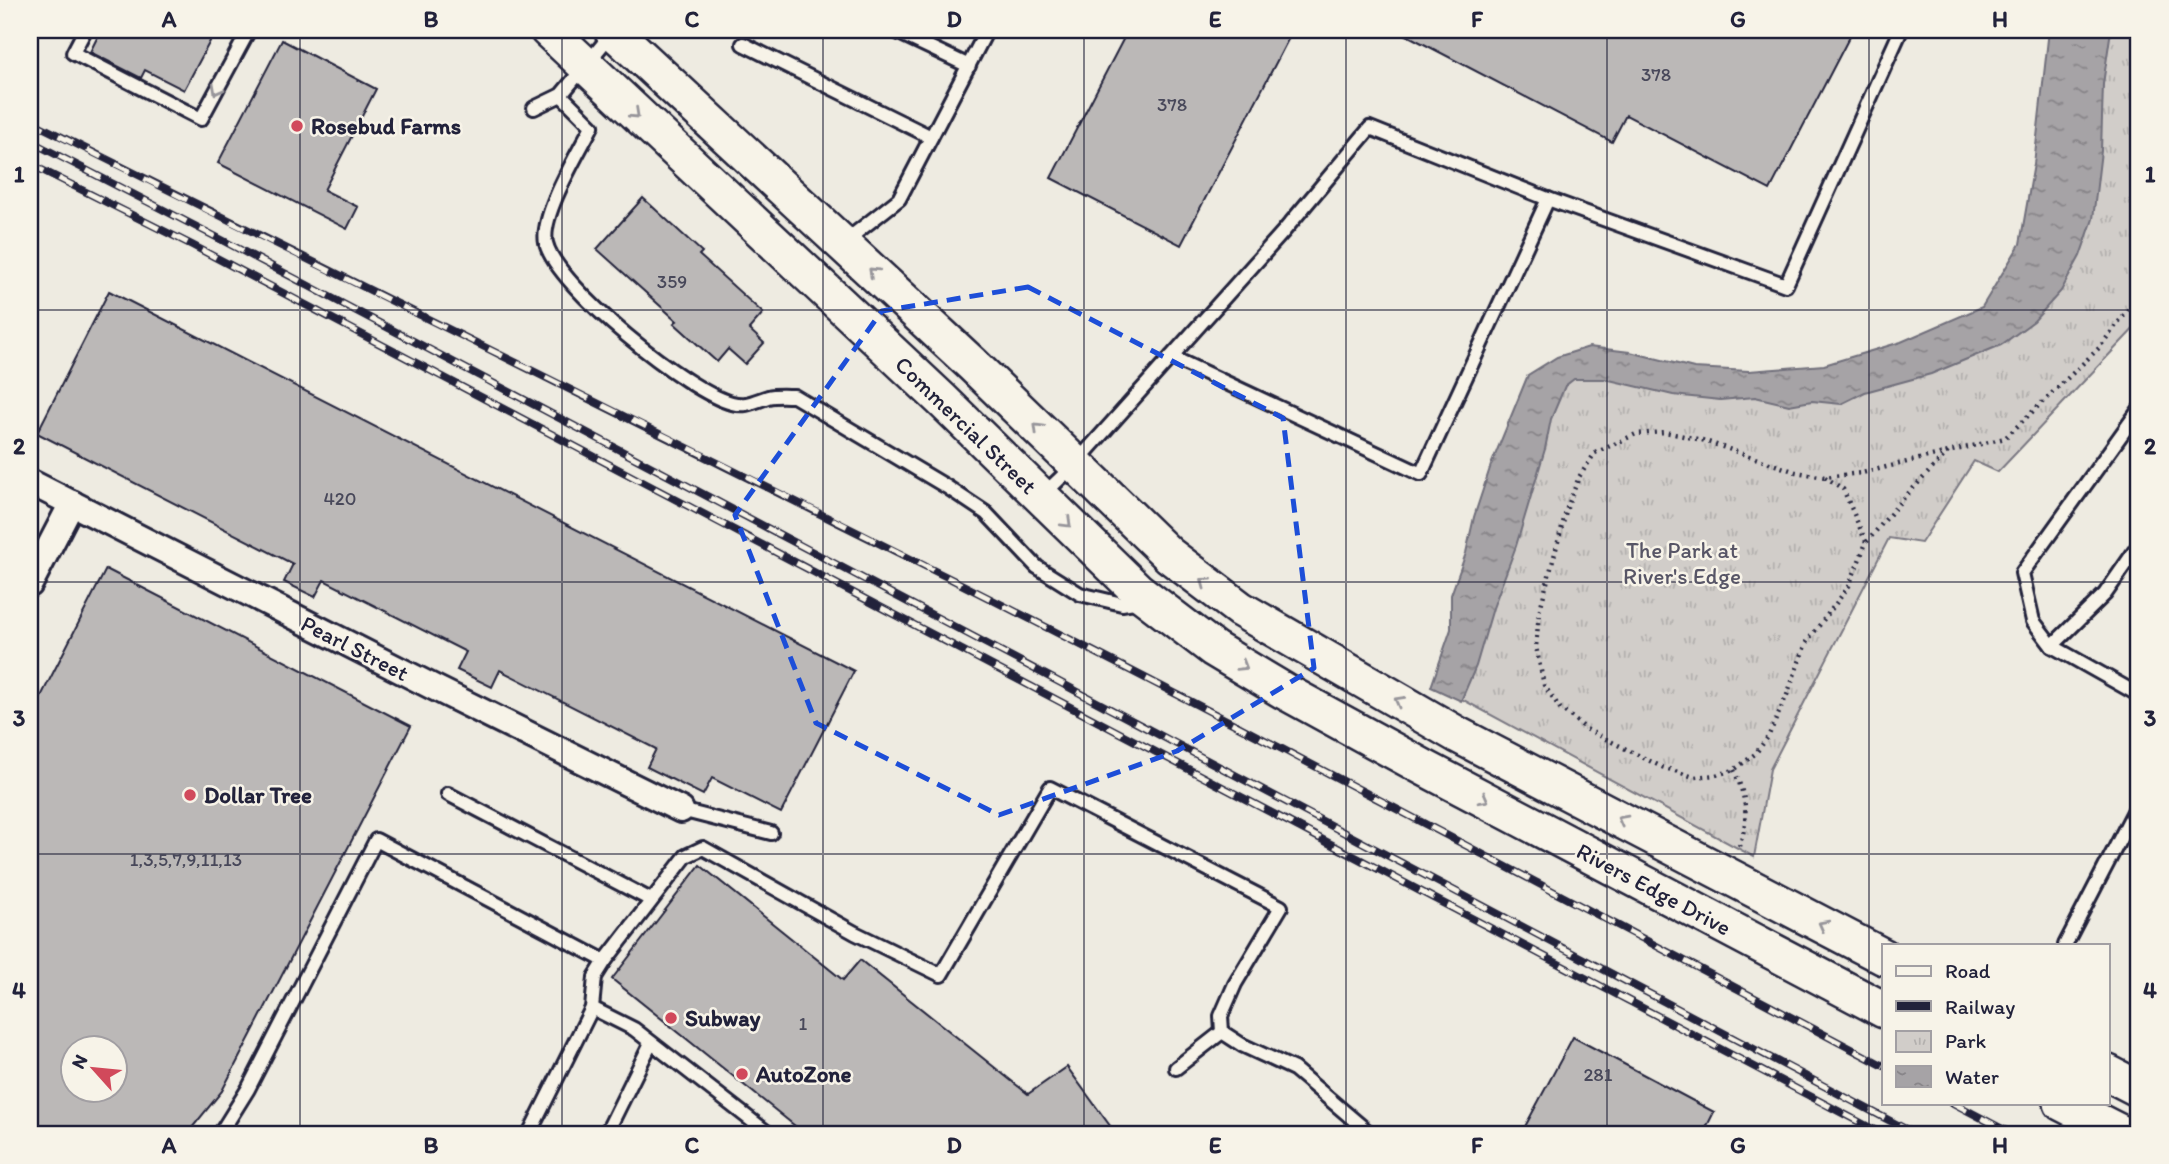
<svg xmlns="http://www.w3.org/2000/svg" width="2169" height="1164" font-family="Itim,sans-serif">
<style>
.park{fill:url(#park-tufts);stroke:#7a7882;stroke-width:2}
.water{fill:url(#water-ripples);stroke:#716f7b;stroke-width:2}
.building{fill:#bbb8b7;stroke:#22223b;stroke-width:2;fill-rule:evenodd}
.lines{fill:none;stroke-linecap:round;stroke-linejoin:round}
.service-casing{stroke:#22223b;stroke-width:18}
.minor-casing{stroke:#22223b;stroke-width:30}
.secondary-casing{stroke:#22223b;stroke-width:40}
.path{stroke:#22223b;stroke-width:4.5;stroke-dasharray:2 5;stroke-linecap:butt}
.service{stroke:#f7f3e8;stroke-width:12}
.minor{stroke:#f7f3e8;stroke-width:24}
.secondary{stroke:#f7f3e8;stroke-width:35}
.rail-casing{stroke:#22223b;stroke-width:8}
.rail{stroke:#f7f3e8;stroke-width:5;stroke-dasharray:16;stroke-linecap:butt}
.oneway{stroke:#97959a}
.marked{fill:none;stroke:#1d4ed8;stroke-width:5;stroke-dasharray:14 9;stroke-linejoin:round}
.grid{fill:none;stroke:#22223b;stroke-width:2;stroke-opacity:0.55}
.poi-dot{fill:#d1495b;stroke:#f7f3e8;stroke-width:2.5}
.labels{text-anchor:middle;stroke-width:5;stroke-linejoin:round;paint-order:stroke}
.number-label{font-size:19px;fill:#48485a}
.poi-label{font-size:23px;font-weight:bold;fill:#22223b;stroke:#f7f3e8;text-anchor:start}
.street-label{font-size:23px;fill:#22223b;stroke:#f7f3e8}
.park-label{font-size:23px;fill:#575566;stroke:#f7f3e8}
.neatline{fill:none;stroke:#22223b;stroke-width:2.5}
.grid-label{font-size:23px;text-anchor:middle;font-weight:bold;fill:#22223b}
</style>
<defs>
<pattern id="park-tufts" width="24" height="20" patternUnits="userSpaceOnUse" patternTransform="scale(1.75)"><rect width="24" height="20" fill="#d1cdc9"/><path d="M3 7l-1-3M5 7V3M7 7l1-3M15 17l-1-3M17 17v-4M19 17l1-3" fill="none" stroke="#b3b0ae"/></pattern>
<pattern id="water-ripples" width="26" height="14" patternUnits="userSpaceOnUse" patternTransform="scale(1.75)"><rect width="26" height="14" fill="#a6a3a6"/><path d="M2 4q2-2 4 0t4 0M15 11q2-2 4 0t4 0" fill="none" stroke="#878488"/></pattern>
</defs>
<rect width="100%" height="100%" fill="#eeebe1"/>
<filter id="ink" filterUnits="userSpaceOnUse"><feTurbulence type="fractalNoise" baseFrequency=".0143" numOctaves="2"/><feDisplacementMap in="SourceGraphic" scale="14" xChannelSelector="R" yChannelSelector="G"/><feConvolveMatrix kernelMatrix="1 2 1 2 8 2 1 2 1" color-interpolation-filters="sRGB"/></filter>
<g filter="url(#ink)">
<polygon class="park" points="2104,30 2139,30 2139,323 1998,472 1974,461 1921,543 1889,538 1770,769 1754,857 1456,696 1567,368 1681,390 1996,339"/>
<polygon class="water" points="2049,30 2111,30 2103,84 2101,151 2093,219 2080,256 2061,291 2034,321 2001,345 1931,374 1865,392 1841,404 1812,401 1789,405 1755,397 1720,400 1673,395 1605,379 1574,379 1565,386 1551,419 1545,449 1516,546 1493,608 1476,666 1461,701 1431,687 1451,629 1451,595 1466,553 1474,517 1491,465 1528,375 1557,357 1589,347 1630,352 1694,368 1749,371 1824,365 1901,342 1982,307 2020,244 2034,164"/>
<g class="building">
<polygon points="101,30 216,30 184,90 145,70 141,78 90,52"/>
<polygon points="1128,30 1293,30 1181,245 1051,178"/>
<polygon points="1397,30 1853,30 1770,190 1626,115 1612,142"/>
<polygon points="282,40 376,89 324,190 358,207 347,229 218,163"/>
<polygon points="643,198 702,252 699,255 763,313 749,329 764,343 745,364 728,349 717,362 674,323 677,321 597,249"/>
<polygon points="109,291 854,671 781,813 712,778 703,795 647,767 656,749 500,670 492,687 457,670 466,652 324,580 315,597 284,582 293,564 37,433"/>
<path d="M106,569L411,726L222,1091L187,1134H30V718ZM74,1048H116V1090H74Z"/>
<polygon points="700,865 843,980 860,960 1028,1094 1067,1067 1116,1134 805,1134 612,979"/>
<polygon points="1573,1037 1714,1112 1703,1134 1521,1134"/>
</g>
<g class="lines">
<defs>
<g id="service">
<polyline points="85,30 73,53 201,119 249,30"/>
<polyline points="893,30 969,66"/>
<polyline points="743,44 931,137"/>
<path d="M561,95L592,126C579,152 540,215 546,243C556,286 689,393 732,403C746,407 755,401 768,397C776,395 786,396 794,396L947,487L986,513L1037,567L1080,594L1122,604L1140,601"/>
<polyline points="534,108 561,95 613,32"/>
<polyline points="843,243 899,199 987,30"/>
<polyline points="1171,357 1421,474 1548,199"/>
<polyline points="2139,410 2022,573 2033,621 2052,646 2139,695"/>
<polyline points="1044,494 1075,464 1283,232 1370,128 1548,199 1786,285 1901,30"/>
<polyline points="2052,646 2105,594 2139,545"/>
<polyline points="448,794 651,900"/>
<polyline points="681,810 771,833"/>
<polyline points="2065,945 2139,802"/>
<polyline points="592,1008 634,1029 769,1134"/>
<polyline points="1176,1068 1222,1032"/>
<polyline points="220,1134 248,1089 376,840 605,961"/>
<polyline points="529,1134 592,1008 595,977 605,961 686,856 703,848 855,933 941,975 1050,788 1281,907 1235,984 1221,1016 1222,1032 1242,1045 1294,1069 1367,1131 1362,1134"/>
<polyline points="606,1134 651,1043"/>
</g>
<g id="minor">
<polyline points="30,482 433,687 681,810"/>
<polyline points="30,584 72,503"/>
</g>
<g id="secondary">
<polyline points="548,30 941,399 1138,591 1214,649 1284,691 1423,767 1884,1010"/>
<polyline points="612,30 973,365 1169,555 1240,609 1458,735 1884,957"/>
<polyline points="2108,1073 2139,1089"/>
<polyline points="2062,1103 2123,1134"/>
</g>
</defs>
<use href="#service" class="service-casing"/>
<use href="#minor" class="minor-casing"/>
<use href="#secondary" class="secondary-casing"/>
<g class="path">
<polyline points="1948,452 1900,502 1866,543 1849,586 1806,643 1787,695 1768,737 1755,754 1734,770 1716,775 1694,777 1662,767 1586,729 1560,708 1544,685 1536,647 1539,613 1567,508 1579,477 1595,453 1636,434 1665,432 1702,440 1796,472 1825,477 1862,473 1948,452 2005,438 2099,348 2139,295"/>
<polyline points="1825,477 1843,489 1866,542"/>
<path d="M1734,770C1746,797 1750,818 1739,846"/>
</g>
<use href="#service" class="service"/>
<use href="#minor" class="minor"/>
<use href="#secondary" class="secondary"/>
<defs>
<g id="rail">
<path d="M30,121C338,277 649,426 957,582C1268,739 1576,904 1884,1066"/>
<polyline points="30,141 222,240 1915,1134"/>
<polyline points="30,164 192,245 1882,1134"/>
<polyline points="1953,1103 2012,1134"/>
</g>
</defs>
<use href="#rail" class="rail-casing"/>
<use href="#rail" class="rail"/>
</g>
<defs><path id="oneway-chevron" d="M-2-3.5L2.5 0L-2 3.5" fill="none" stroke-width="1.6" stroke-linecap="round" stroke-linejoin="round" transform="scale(1.75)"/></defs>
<g class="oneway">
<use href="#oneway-chevron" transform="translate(217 90) rotate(118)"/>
<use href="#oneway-chevron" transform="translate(635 114) rotate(43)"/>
<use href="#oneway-chevron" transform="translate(873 272) rotate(-137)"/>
<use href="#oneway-chevron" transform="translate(1038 428) rotate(-136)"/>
<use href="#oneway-chevron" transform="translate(1067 523) rotate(44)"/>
<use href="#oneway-chevron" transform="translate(1205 582) rotate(-143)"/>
<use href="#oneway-chevron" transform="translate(1243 666) rotate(31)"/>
<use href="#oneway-chevron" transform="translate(1399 701) rotate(-151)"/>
<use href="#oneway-chevron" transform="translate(1484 799) rotate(28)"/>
<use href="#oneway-chevron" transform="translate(1622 820) rotate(-152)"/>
<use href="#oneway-chevron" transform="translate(1823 925) rotate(-152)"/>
</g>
</g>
<path class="marked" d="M1028,287L1283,418L1314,668L1177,751L999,815L816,723L735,515L882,311Z"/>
<path class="grid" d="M300,30V1134M562,30V1134M823,30V1134M1084,30V1134M1346,30V1134M1607,30V1134M1869,30V1134M30,310H2139M30,582H2139M30,854H2139"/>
<g class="poi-dot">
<circle cx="297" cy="126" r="7"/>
<circle cx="190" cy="795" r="7"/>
<circle cx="671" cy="1018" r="7"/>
<circle cx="742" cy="1074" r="7"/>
</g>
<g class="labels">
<g class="number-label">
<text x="1656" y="81">378</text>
<text x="1172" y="111">378</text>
<text x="672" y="288">359</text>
<text x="340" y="505">420</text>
<text x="186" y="866">1,3,5,7,9,11,13</text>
<text x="803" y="1030">1</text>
<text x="1598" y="1081">281</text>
</g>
<g class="poi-label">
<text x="311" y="134">Rosebud Farms</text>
<text x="204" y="803">Dollar Tree</text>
<text x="685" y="1026">Subway</text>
<text x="756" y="1082">AutoZone</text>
</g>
<g class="street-label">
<text transform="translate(966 425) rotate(44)" y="8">Commercial Street</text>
<text transform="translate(355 648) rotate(27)" y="8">Pearl Street</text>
<text transform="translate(1654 889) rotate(28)" y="8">Rivers Edge Drive</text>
</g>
<g class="park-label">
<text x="1682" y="558">The Park at<tspan x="1682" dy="26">River's Edge</tspan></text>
</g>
</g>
<rect width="2169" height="1164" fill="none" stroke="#f7f3e8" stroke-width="77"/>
<rect x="1882" y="944" width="228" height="161" fill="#f7f3e8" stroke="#a29fa3" stroke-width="2"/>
<rect x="1896" y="966" width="35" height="10" fill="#f7f3e8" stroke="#a29fa3" stroke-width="2"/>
<text x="1945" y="978" font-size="21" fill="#22223b">Road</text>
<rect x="1896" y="1001" width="35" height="10" fill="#22223b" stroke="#a29fa3" stroke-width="2"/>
<text x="1945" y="1014" font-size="21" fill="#22223b">Railway</text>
<rect x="1896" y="1031" width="35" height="21" fill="url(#park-tufts)" stroke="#a29fa3" stroke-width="2"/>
<text x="1945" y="1048" font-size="21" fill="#22223b">Park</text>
<rect x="1896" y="1066" width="35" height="21" fill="url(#water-ripples)" stroke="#a29fa3" stroke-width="2"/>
<text x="1945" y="1084" font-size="21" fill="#22223b">Water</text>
<g transform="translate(94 1069) rotate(297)"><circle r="33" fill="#f7f3e8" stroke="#a29fa3" stroke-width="2"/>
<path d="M0-5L12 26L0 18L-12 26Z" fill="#d1495b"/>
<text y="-10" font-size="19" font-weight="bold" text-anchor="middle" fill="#22223b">N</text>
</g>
<rect x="38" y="38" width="2092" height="1088" class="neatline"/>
<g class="grid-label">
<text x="169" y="27">A</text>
<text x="431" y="27">B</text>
<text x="692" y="27">C</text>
<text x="954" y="27">D</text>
<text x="1215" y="27">E</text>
<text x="1477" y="27">F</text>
<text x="1738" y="27">G</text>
<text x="2000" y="27">H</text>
<text x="19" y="182">1</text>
<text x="2150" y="182">1</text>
<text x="19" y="454">2</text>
<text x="2150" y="454">2</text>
<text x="19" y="726">3</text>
<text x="2150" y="726">3</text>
<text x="19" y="998">4</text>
<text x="2150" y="998">4</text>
<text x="169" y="1153">A</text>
<text x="431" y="1153">B</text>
<text x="692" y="1153">C</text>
<text x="954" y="1153">D</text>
<text x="1215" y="1153">E</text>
<text x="1477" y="1153">F</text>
<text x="1738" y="1153">G</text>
<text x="2000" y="1153">H</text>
</g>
</svg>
